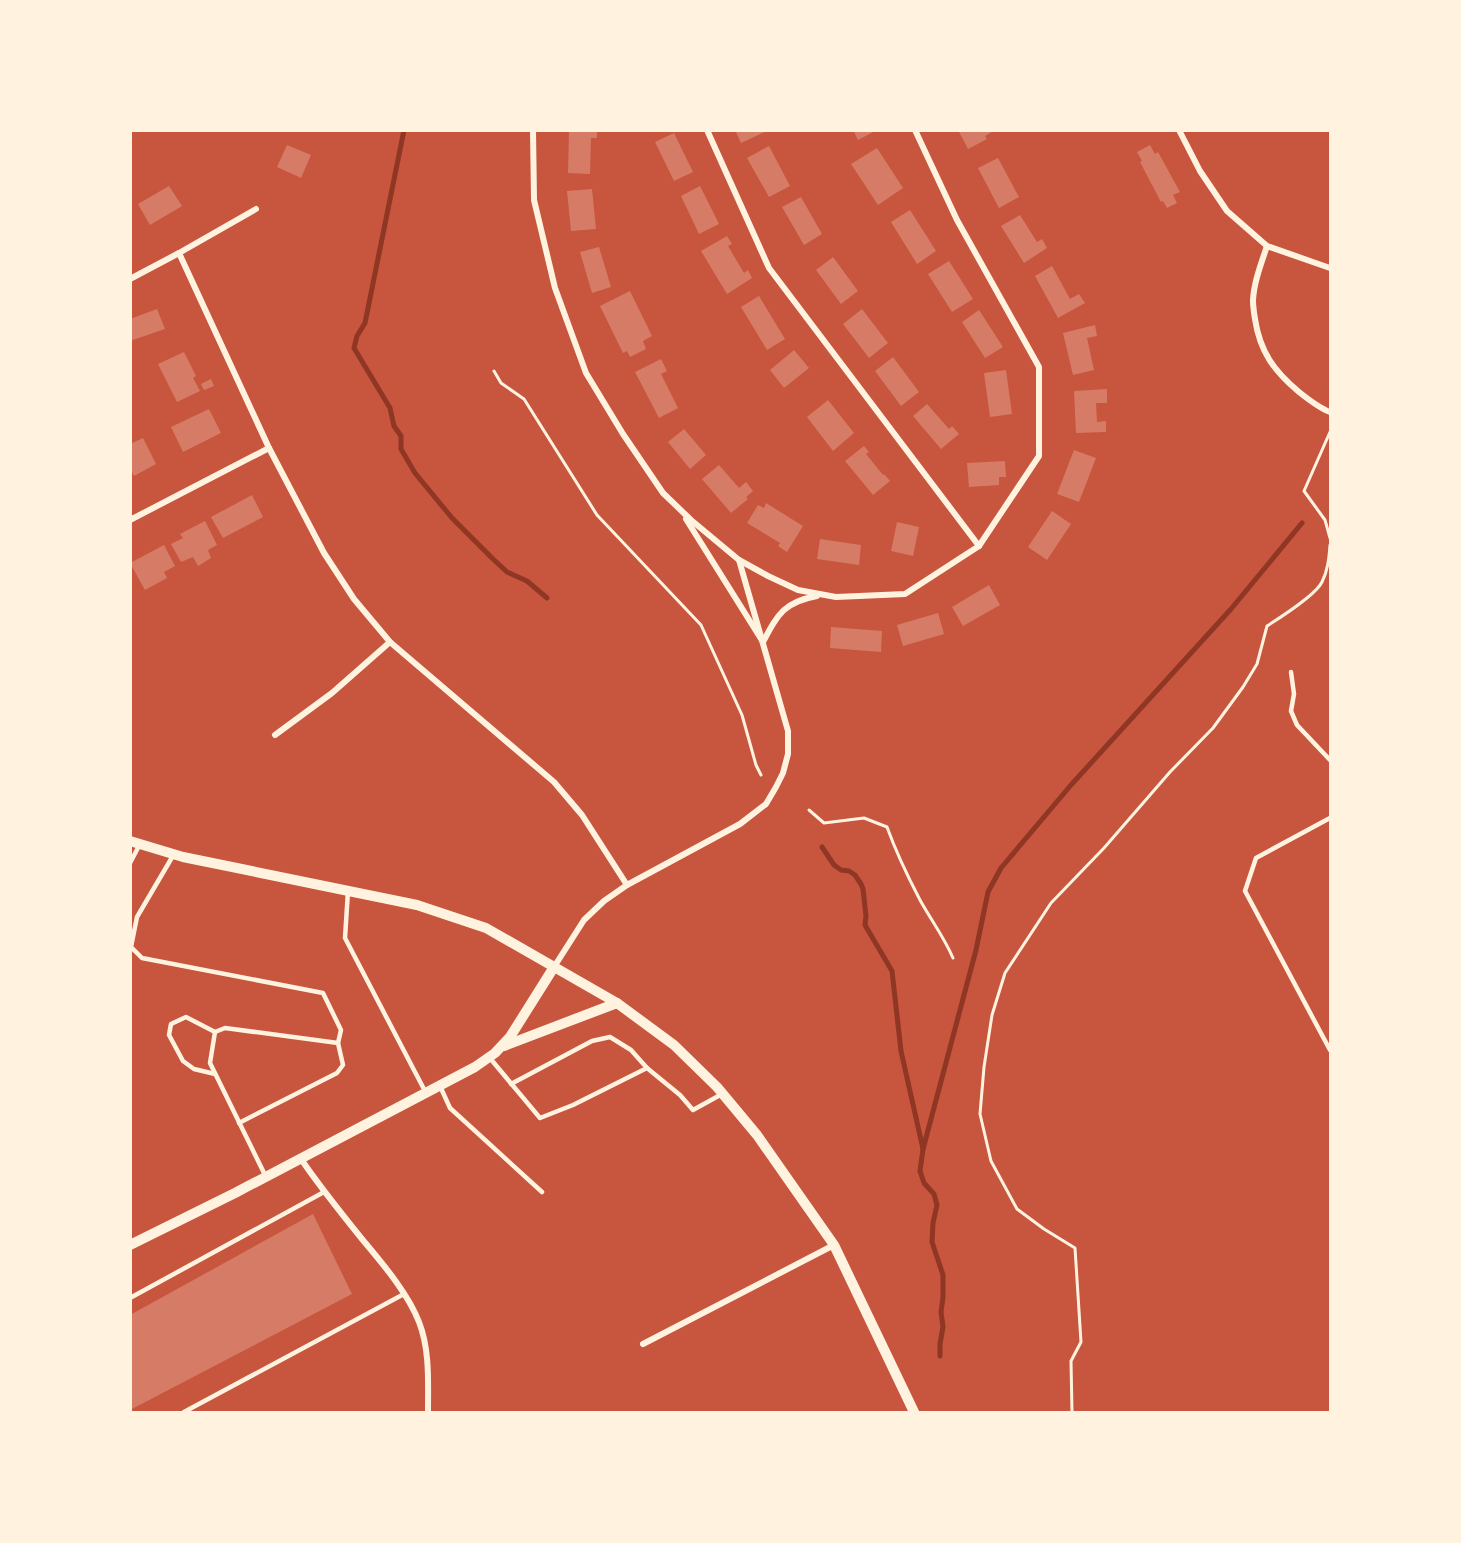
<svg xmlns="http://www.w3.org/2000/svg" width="1461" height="1543" font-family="Montserrat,sans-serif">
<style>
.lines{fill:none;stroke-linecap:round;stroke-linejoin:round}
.stream{stroke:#8f3625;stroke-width:5}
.building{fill:#d67c66}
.path{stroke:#fff3e0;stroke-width:3}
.service{stroke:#fff3e0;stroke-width:4.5}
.minor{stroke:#fff3e0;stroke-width:6}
.tertiary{stroke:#fff3e0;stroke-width:10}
</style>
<rect width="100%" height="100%" fill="#c8553d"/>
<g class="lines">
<g class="stream">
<polyline points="404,130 365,323 357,336 354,348 390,408 394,426 401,436 401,449 415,473 452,518 493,559 507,572 527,581 547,598"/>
<polyline points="822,847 834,865 841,870 849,871 855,875 861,884 863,889 866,916 865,925 892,971 901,1051 923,1149 920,1171 924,1183 934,1194 937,1205 933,1223 932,1242 943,1275 943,1297 941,1312 943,1327 940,1344 940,1356"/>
<polyline points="923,1149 976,950 988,892 1001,868 1071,785 1231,609 1302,523"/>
</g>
</g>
<g class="building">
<polygon points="569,130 597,130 597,138 591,138 590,174 568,173"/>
<polygon points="735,130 769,130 741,143"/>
<polygon points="853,130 877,130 858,140"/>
<polygon points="958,130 995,130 985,136 987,139 968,149"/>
<polygon points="674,133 693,172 674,181 655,142"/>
<polygon points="287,145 311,155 301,178 277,167"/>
<polygon points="1150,145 1155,154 1158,152 1180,192 1173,195 1177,203 1167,208 1163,201 1161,202 1140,162 1142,161 1137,152"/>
<polygon points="769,146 790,186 769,197 747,158"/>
<polygon points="877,148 903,188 878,205 851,164"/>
<polygon points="998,158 1019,197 999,208 978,168"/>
<polygon points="169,186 182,206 150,225 138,204"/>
<polygon points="700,186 719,224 699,234 681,196"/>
<polygon points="592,189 596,229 571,231 567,191"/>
<polygon points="801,197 822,234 804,245 782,207"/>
<polygon points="910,210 936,251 917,264 891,222"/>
<polygon points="1020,215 1037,242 1042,239 1047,248 1024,263 1001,226"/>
<polygon points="727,236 732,244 728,246 744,273 748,270 752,278 727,294 701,251"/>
<polygon points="599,247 611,287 592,293 580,252"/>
<polygon points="833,257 858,291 841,304 816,270"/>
<polygon points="949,261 973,299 952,312 928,274"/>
<polygon points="1052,266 1070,299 1079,294 1085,303 1058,318 1035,276"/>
<polygon points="630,291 652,336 643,341 646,349 630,357 627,351 623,353 600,306"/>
<polygon points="759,296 785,339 767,350 741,307"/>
<polygon points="157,309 165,329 130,341 130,319"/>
<polygon points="862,309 888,343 869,358 843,324"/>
<polygon points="979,310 1003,347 985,358 962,322"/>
<polygon points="1095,325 1097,336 1087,338 1094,370 1073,375 1063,333"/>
<polygon points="794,350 809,368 784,388 770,370"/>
<polygon points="184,352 196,376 193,378 200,391 177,402 158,364"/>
<polygon points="893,357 919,392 901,406 875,371"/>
<polygon points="661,359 667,371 661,374 678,408 659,418 635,372"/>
<polygon points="1006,370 1012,414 990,417 984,373"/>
<polygon points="211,379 214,386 204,390 201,384"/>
<polygon points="1107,389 1107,403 1096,403 1097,422 1106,421 1106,432 1076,433 1074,391"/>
<polygon points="828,400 854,433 833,451 807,417"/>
<polygon points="927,404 949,429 952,426 959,434 941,449 913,416"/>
<polygon points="209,409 221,433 183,452 171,427"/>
<polygon points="684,429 706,455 690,469 668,442"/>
<polygon points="143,438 156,464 134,476 130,469 130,444"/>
<polygon points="864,446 869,452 866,454 883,475 884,474 890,481 873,495 845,461"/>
<polygon points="1074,450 1096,458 1079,502 1057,494"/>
<polygon points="1005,461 1006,477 999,477 999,485 969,487 967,463"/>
<polygon points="719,465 739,488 746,482 753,491 746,497 748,499 731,513 702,479"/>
<polygon points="252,495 263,517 223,538 211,517"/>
<polygon points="766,503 803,526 787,552 778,546 780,543 747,523 758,505 764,508"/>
<polygon points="1052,511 1071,524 1047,560 1028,547"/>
<polygon points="205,521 217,545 208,550 211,558 198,566 193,557 181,562 171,544 183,538 180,534"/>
<polygon points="897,522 919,527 913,556 891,551"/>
<polygon points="820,539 861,545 859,565 817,559"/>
<polygon points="164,545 175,566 164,572 167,578 145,590 130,563"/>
<polygon points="989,585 1000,605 963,626 952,607"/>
<polygon points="938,613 944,634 903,646 897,625"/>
<polygon points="831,627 882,631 881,652 830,648"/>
<polygon points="313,1214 352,1294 130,1410 130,1315"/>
</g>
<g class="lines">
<g class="path">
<polyline points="494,371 501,383 524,399 597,515 701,625 742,715 756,765 761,775"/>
<polyline points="1330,432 1304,491 1325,520 1330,538"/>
<path d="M809,810L824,823L864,818L887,827C896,852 908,877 920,900C931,920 944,937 953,958"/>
<path d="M1072,1412L1071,1361L1081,1342L1075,1248L1044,1229L1017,1209L991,1161L980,1114L984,1067L992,1015L1005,973L1051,903L1104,848L1170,772L1213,728L1243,687L1257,664L1267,626C1281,617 1316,595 1322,582C1328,570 1329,558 1330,545"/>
</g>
<g class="service">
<polyline points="1291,672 1294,694 1291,711 1297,725 1330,760"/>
<polyline points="1330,818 1256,858 1245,891 1330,1050"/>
<polyline points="174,854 137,917 131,947 142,958 323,993 341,1030 338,1043 225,1028 215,1032 186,1017 171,1024 169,1035 183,1061 194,1069 215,1074"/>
<polyline points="130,863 140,844"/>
<polyline points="348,891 345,938 426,1093"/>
<polyline points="215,1032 210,1063 266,1177"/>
<polyline points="489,1057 540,1118 573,1105 647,1068 680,1095 693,1110 722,1094"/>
<polyline points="511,1084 592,1041 610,1037 631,1050 647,1068"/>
<polyline points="440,1086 450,1108 542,1192"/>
<polyline points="239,1123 337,1073 343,1065 338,1043"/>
<polyline points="130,1298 324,1192"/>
<polyline points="184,1412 404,1294"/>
</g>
<g class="minor">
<polyline points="533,130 534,200 555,288 586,373 623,434 663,493 691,520 739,560 768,576 798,590 836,597 905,594 979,546 1039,456 1039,367 957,220 915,130"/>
<polyline points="707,130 769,268 979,546"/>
<polyline points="1179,130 1200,171 1227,211 1267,246 1330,268"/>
<path d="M1267,246C1261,264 1254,282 1253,300C1253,306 1254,313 1255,319C1260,352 1274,371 1299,392C1309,400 1319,408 1330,412"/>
<polyline points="179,253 269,448 324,553 354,599 390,642 554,782 582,815 627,885"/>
<polyline points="130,279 179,253 256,209"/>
<path d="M686,519L763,642C778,614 784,602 817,596"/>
<polyline points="130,520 269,448"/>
<polyline points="275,735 332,693 390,642"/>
<polyline points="554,967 584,920 604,901 627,885 740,824 766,804 776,787 783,773 788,754 788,731 739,560"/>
<path d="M301,1159C320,1187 341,1213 362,1239C382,1263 408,1293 419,1322C430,1350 428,1382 428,1412"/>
<polyline points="643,1344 834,1245"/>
</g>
<g class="tertiary">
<polyline points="130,841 183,857 417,905 486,928 617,1003 674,1045 717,1087 757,1135 834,1245 914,1412"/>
<polyline points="504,1046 617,1003"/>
<polyline points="130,1245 235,1193 475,1067 495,1053 510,1037 554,967"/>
</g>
</g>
<rect width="1461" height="1543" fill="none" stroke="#fff3e0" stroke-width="264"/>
</svg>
